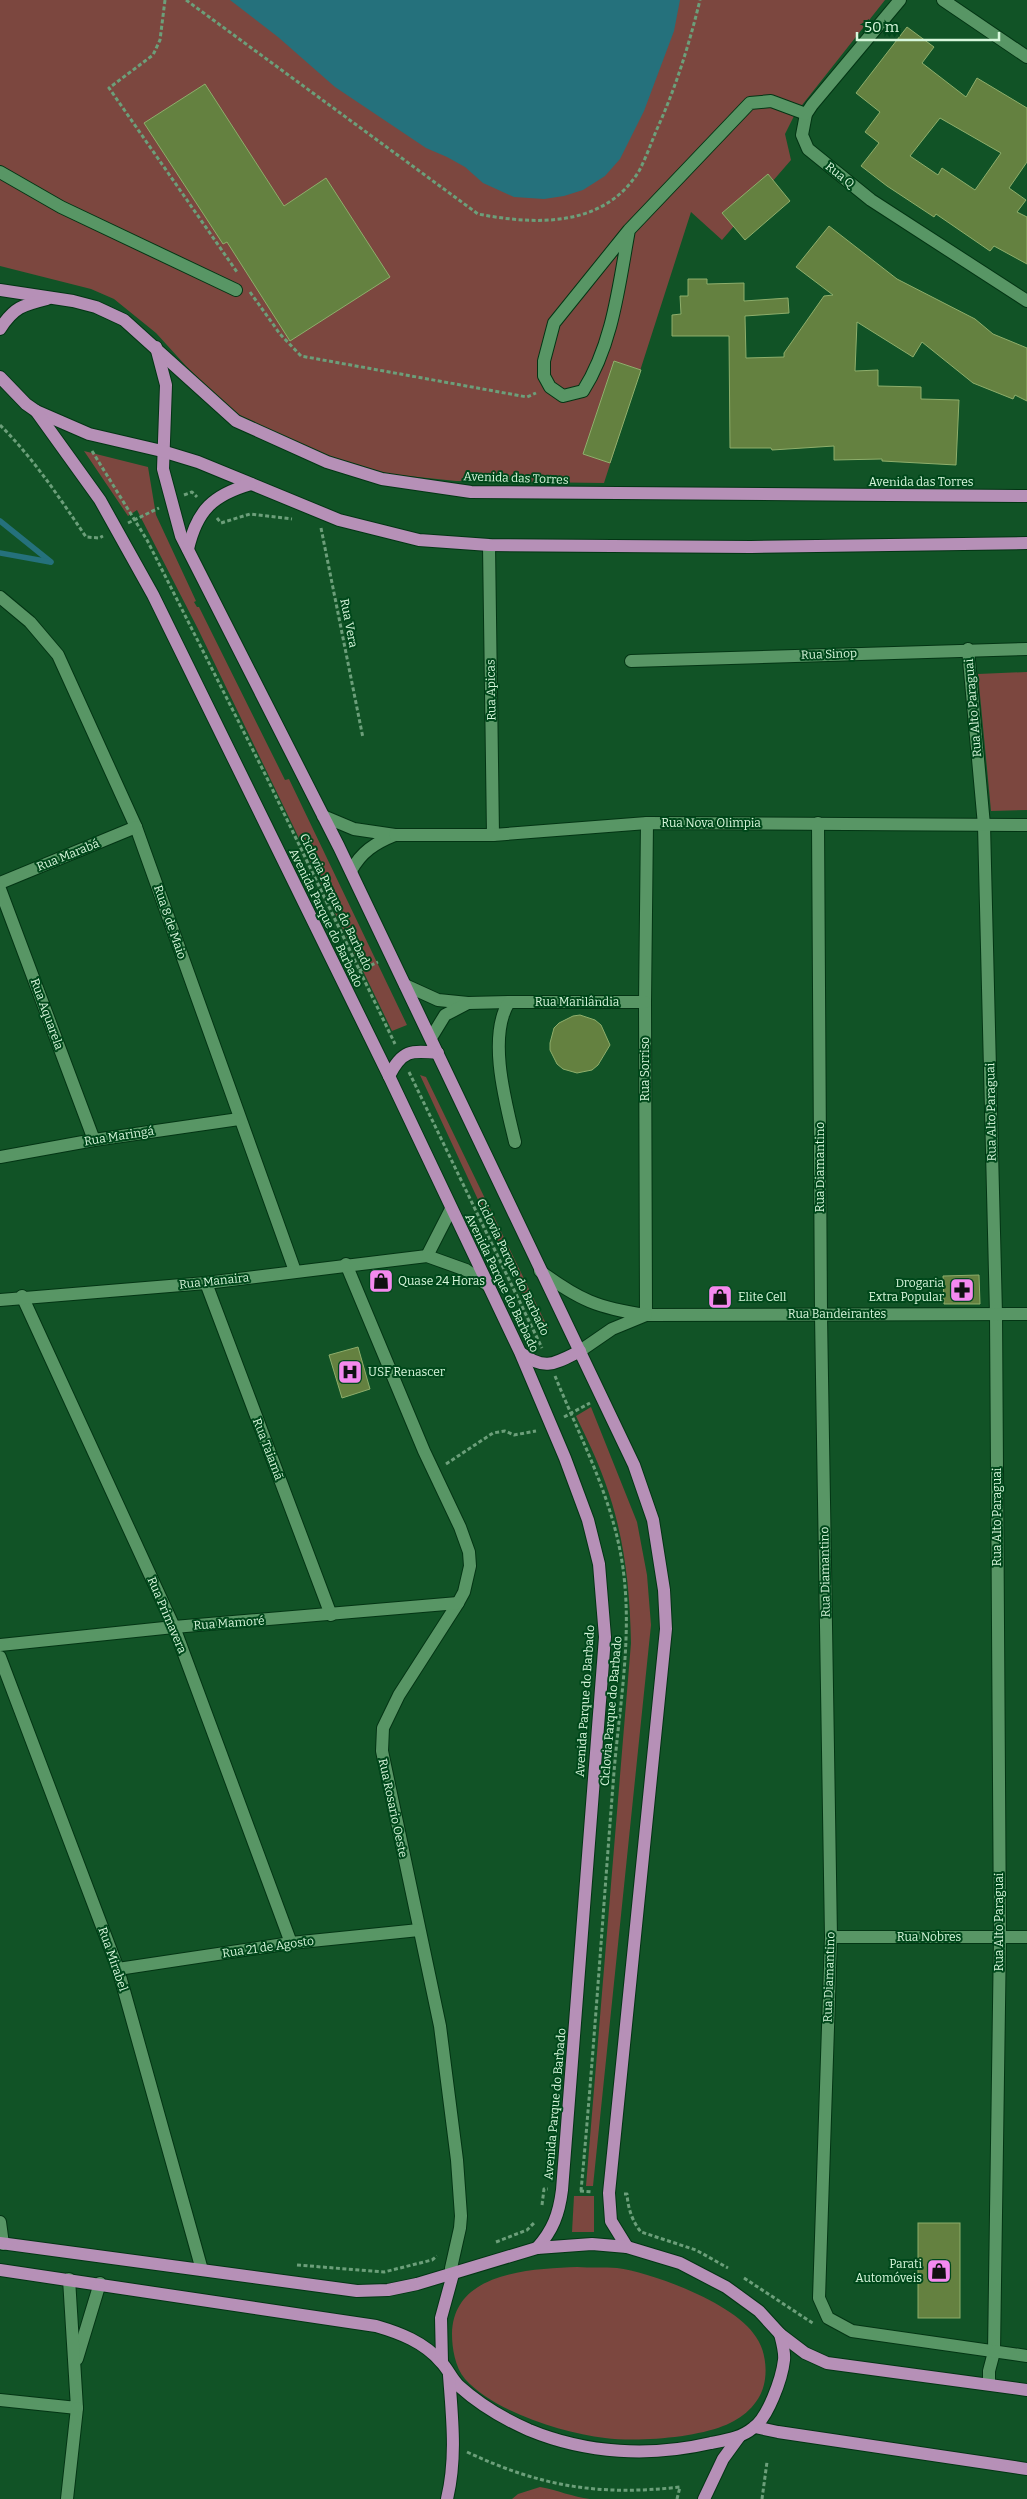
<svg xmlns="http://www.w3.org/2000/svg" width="1027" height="2499" font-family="Bitter,serif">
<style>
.green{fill:#7c473f}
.water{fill:#25717c}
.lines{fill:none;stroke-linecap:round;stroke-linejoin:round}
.stream{stroke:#25717c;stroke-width:5.5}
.building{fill:#648140;stroke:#8eae6b;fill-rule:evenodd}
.minor-casing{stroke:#033514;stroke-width:14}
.major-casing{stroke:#033514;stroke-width:14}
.path{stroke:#6c9f7a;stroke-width:3;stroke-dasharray:4 2.5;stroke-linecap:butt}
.minor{stroke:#589665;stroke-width:12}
.major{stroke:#b690b7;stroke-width:12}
.labels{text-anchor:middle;stroke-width:4;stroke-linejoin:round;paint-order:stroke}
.street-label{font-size:12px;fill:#d7f7dc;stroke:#00481b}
.poi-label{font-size:12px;fill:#d7f7dc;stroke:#00481b;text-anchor:start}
</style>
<rect width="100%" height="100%" fill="#115326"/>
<g class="green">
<polygon points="0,0 885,0 795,114 785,134 791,160 722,240 691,212 604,483 456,481 389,474 325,455 248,421 227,406 186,366 156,333 114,299 91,289 0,266"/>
<polygon points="84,451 148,467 156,515 196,601 194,602 197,607 199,607 285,780 289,779 407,1025 392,1031 198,629 137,510 128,516"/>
<polygon points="1027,672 1027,810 991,811 978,674"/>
<polygon points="420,1075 426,1077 546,1324 548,1328 543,1333 540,1333"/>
<path d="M591,1407L637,1522L647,1575L651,1625L593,2186H586L631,1643C630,1587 624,1534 605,1482C597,1459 586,1437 576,1416Z"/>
<polygon points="574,2196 594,2196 594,2232 572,2232"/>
<path d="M577,2267C590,2268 604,2267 617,2268C654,2273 736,2304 756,2337C764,2348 767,2365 765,2379C762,2402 744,2418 723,2426C693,2438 637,2442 605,2438C562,2433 495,2412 465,2379C455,2367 452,2348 452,2334C453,2271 532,2269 577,2267Z"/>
<path d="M540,2487C557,2490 573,2497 590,2499H512L518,2494Z"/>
</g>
<polygon class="water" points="230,0 680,0 674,31 644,111 620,159 605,176 583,190 564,196 544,199 514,197 483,183 465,167 447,157 426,148 335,87 278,37"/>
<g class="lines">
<g class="stream">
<polyline points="0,521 51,562"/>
<polyline points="0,553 50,562"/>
</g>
</g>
<g class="building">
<path d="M907,27L934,47L922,63L966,97L977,78L1027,108V162L1009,188L1026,200L1017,212L1027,217V264L994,246L990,251L936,214L934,217L887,186L861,166L879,143L865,132L880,112L856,93ZM940,118L1001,153L975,190L942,168L938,175L910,156Z"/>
<polygon points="205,84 284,206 326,178 390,277 290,341 227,242 223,244 144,123"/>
<polygon points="768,174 790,201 745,240 722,213"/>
<polygon points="829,226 897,279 975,319 993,334 1027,348 1027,401 1015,395 1013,399 973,383 922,342 913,357 857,322 855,371 878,370 878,386 921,387 921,399 959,400 956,465 882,461 882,459 834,460 834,446 772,450 771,448 730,448 729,336 672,336 672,315 681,314 680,296 688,296 688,279 707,279 707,284 744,283 744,301 788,298 789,313 745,316 746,358 784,357 784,353 824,296 833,295 796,267"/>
<polygon points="614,361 641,370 610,463 583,454"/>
<polygon points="580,1015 595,1020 601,1025 610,1045 598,1065 592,1070 577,1073 563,1069 557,1064 550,1050 550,1043 554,1028 559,1023 573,1016"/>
<polygon points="979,1275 980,1304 944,1304 943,1276"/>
<polygon points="358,1347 370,1389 342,1398 329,1355"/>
<rect x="918" y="2223" width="42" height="95"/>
</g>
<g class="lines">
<defs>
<g id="minor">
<polyline points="900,0 812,105 806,114 802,135 808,149 871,200 1027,301"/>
<polyline points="943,0 1027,57"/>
<polyline points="0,172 61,207 236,290"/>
<path d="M629,230C619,284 613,344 583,391L563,396L550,387L544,376V361L554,323L629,230L750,103L771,101L806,114"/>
<polyline points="489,545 493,835"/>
<polyline points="0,597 30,622 58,655 136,827 295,1271"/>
<polyline points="968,649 984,825 996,1314 1000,1937 994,2352 989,2371 989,2384"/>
<polyline points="631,661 1027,649"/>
<path d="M323,816L354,829L395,835C375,843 361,852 351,871"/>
<polyline points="647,823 645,1002 646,1315 1027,1314"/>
<polyline points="818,823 821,1315 831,1937 819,2298 828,2318 852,2331 1027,2356"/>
<polyline points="395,835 493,835 647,823 1027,825"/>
<polyline points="0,883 136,827"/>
<polyline points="0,889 94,1140"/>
<polyline points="405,985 438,1000 468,1003 509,1002"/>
<polyline points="431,1038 445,1015 468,1003"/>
<path d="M515,1142C506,1104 487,1037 509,1002H645"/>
<polyline points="0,1157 94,1140 239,1119"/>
<polyline points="427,1256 451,1209"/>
<polyline points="346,1264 424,1451 460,1527 469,1552 470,1566 464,1592 458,1603 399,1695 383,1728 382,1751 440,2026 457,2160 461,2216 460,2228 451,2268 453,2274"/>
<path d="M540,1271C579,1300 598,1308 646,1315L612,1329L580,1351"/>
<polyline points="206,1283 331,1615"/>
<polyline points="22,1296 174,1627 291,1943"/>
<polyline points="0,1300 206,1283 427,1256 466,1270 486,1284"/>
<polyline points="0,1645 174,1627 458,1603"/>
<polyline points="0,1657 118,1969 202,2270"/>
<polyline points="831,1937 1027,1937"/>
<polyline points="118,1969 291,1943 419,1930"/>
<polyline points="0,2222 3,2244"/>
<polyline points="77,2359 100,2283"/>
<polyline points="0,2400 77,2408 69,2279"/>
<polyline points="67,2499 77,2408"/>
</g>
<g id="major">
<polyline points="0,290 73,301 96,307 124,320 236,421 327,462 382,479 471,492 1027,496"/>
<path d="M0,329C14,307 23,305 47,299"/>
<polyline points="156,347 166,385 163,469 181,536 339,847 634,1465 653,1520 664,1590 666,1629 609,2193 611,2221 627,2247"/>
<polyline points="0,377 26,404 36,411 89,434 162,451 198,462 339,520 419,540 489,545 751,547 1027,543"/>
<path d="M36,411L100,500L153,595L389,1076L520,1352L565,1458L588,1520L599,1564L605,1637L562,2190C559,2214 553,2230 537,2248"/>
<path d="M188,549C197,510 213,495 251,484"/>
<path d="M389,1076C402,1050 411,1050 438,1053"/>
<path d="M521,1353C545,1371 554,1364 580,1351"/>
<polyline points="0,2243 357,2291 388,2290 417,2284 537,2248 592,2244 627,2247 680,2263 726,2287 759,2311 780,2334 805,2353 827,2363 1027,2390"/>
<path d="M0,2270L376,2326C400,2333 424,2342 441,2362C448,2369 451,2378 459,2386C479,2404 504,2419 529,2430C587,2454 651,2457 711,2443C726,2440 741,2438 753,2428C768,2418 782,2378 784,2360C785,2352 782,2342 780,2334"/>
<polyline points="442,2362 441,2318 453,2274"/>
<polyline points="755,2427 778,2432 1027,2469"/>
<path d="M447,2499C457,2457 452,2417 449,2375"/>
<polyline points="704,2499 723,2459 739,2437"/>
</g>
</defs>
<use href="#minor" class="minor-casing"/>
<use href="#major" class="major-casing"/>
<g class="path">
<polyline points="165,0 160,40 153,55 109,88 237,272"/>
<path d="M186,0L478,214C535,225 604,228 639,171C646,158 651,143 657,129C676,87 689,45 700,0"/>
<polyline points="250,292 280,334 301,356 527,397 536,393"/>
<path d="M0,425C34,459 59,497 86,537L99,538L103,536"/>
<polyline points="92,451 147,540 265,774 395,1044"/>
<polyline points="184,495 192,492 197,497"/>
<polyline points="217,518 221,523 250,514 292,519"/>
<polyline points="128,523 159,508"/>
<polyline points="321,528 363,738"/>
<polyline points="359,971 378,962"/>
<polyline points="409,1072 542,1348"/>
<path d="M555,1376C579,1435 610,1493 621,1556C634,1628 620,1700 614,1772C603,1911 594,2051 581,2191"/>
<polyline points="564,1417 590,1403"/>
<polyline points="446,1464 493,1433 505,1431 514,1435 536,1431"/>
<polyline points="580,2191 593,2192"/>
<path d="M624,2194H627C628,2208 632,2221 641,2232L696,2250L728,2268"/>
<polyline points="542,2205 544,2189 548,2189"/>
<polyline points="496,2242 527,2230 535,2222"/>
<polyline points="297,2265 384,2272 432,2260 437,2256"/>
<polyline points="744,2278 814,2324"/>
<path d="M467,2452C542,2487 599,2496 680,2487L677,2499"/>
<polyline points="762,2499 767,2462"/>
</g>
<use href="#minor" class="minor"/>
<use href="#major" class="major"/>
</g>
<defs>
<symbol id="shop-square" viewBox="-11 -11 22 22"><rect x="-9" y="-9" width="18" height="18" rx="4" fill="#f589ef" stroke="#00481b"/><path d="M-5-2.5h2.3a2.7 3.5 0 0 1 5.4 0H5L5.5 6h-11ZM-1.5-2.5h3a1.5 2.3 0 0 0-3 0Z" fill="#111"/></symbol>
<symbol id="pharmacy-square" viewBox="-11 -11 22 22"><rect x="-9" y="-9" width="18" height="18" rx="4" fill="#f589ef" stroke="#00481b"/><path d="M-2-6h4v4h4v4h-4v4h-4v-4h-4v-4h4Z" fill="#111"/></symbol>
<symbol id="hospital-square" viewBox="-11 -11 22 22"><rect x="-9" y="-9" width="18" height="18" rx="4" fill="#f589ef" stroke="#00481b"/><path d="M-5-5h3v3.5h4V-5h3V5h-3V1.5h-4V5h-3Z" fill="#111"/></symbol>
</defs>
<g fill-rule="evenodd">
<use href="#shop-square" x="367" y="1267" width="28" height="28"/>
<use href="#pharmacy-square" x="948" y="1276" width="28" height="28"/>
<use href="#shop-square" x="706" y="1283" width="28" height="28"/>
<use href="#hospital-square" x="336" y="1358" width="28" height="28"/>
<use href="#shop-square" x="925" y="2257" width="28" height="28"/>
</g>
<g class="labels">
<g class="street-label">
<text transform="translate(840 175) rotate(39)" y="4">Rua Q</text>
<text transform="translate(516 478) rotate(2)" y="4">Avenida das Torres</text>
<text x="921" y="486">Avenida das Torres</text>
<text transform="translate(349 623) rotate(79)" y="4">Rua Vera</text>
<text transform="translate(829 654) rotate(-2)" y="4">Rua Sinop</text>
<text transform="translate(491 690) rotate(-91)" y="4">Rua Apicas</text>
<text transform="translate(973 708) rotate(-95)" y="4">Rua Alto Paraguai</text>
<text x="711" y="827">Rua Nova Olimpia</text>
<text transform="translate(68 855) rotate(-22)" y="4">Rua Marabá</text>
<text transform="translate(336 902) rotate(64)" y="4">Ciclovia Parque do Barbado</text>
<text transform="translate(326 918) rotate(64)" y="4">Avenida Parque do Barbado</text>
<text transform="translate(170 922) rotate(71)" y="4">Rua 8 de Maio</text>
<text x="577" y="1006">Rua Marilândia</text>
<text transform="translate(47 1014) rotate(70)" y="4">Rua Aquarela</text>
<text transform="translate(645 1069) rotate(-90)" y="4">Rua Sorriso</text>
<text transform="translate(991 1112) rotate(-91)" y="4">Rua Alto Paraguai</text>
<text transform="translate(119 1136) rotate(-9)" y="4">Rua Maringá</text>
<text transform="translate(820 1167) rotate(-90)" y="4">Rua Diamantino</text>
<text transform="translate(513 1267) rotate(64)" y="4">Ciclovia Parque do Barbado</text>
<text transform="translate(214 1281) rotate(-6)" y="4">Rua Manaira</text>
<text transform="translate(502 1283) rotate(64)" y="4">Avenida Parque do Barbado</text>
<text x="837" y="1318">Rua Bandeirantes</text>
<text transform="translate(268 1449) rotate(69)" y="4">Rua Taiamã</text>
<text transform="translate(997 1517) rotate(-90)" y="4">Rua Alto Paraguai</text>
<text transform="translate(825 1572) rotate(-91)" y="4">Rua Diamantino</text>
<text transform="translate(167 1615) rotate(67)" y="4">Rua Primavera</text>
<text transform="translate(229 1623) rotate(-4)" y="4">Rua Mamoré</text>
<text transform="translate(585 1701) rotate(-86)" y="4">Avenida Parque do Barbado</text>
<text transform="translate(611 1711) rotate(-85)" y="4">Ciclovia Parque do Barbado</text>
<text transform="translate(393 1808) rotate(78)" y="4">Rua Rosario Oeste</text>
<text transform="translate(999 1922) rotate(-90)" y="4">Rua Alto Paraguai</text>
<text x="929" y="1941">Rua Nobres</text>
<text transform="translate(268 1947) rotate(-8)" y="4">Rua 21 de Agosto</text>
<text transform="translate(113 1959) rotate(71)" y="4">Rua Mirabel</text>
<text transform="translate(829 1977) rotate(-88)" y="4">Rua Diamantino</text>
<text transform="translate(555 2104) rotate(-85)" y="4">Avenida Parque do Barbado</text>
</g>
<g class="poi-label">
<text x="398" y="1285">Quase 24 Horas</text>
<text x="944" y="1287" text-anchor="end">Drogaria<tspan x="944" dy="14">Extra Popular</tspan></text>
<text x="738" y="1301">Elite Cell</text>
<text x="368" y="1376">USF Renascer</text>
<text x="922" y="2268" text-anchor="end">Parati<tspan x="922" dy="14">Automóveis</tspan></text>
</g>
</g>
<path d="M857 32v8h142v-8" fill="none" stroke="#d7f7dc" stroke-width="2.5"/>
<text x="864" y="32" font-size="15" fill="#d7f7dc" stroke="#00481b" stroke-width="4" paint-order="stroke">50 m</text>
</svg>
